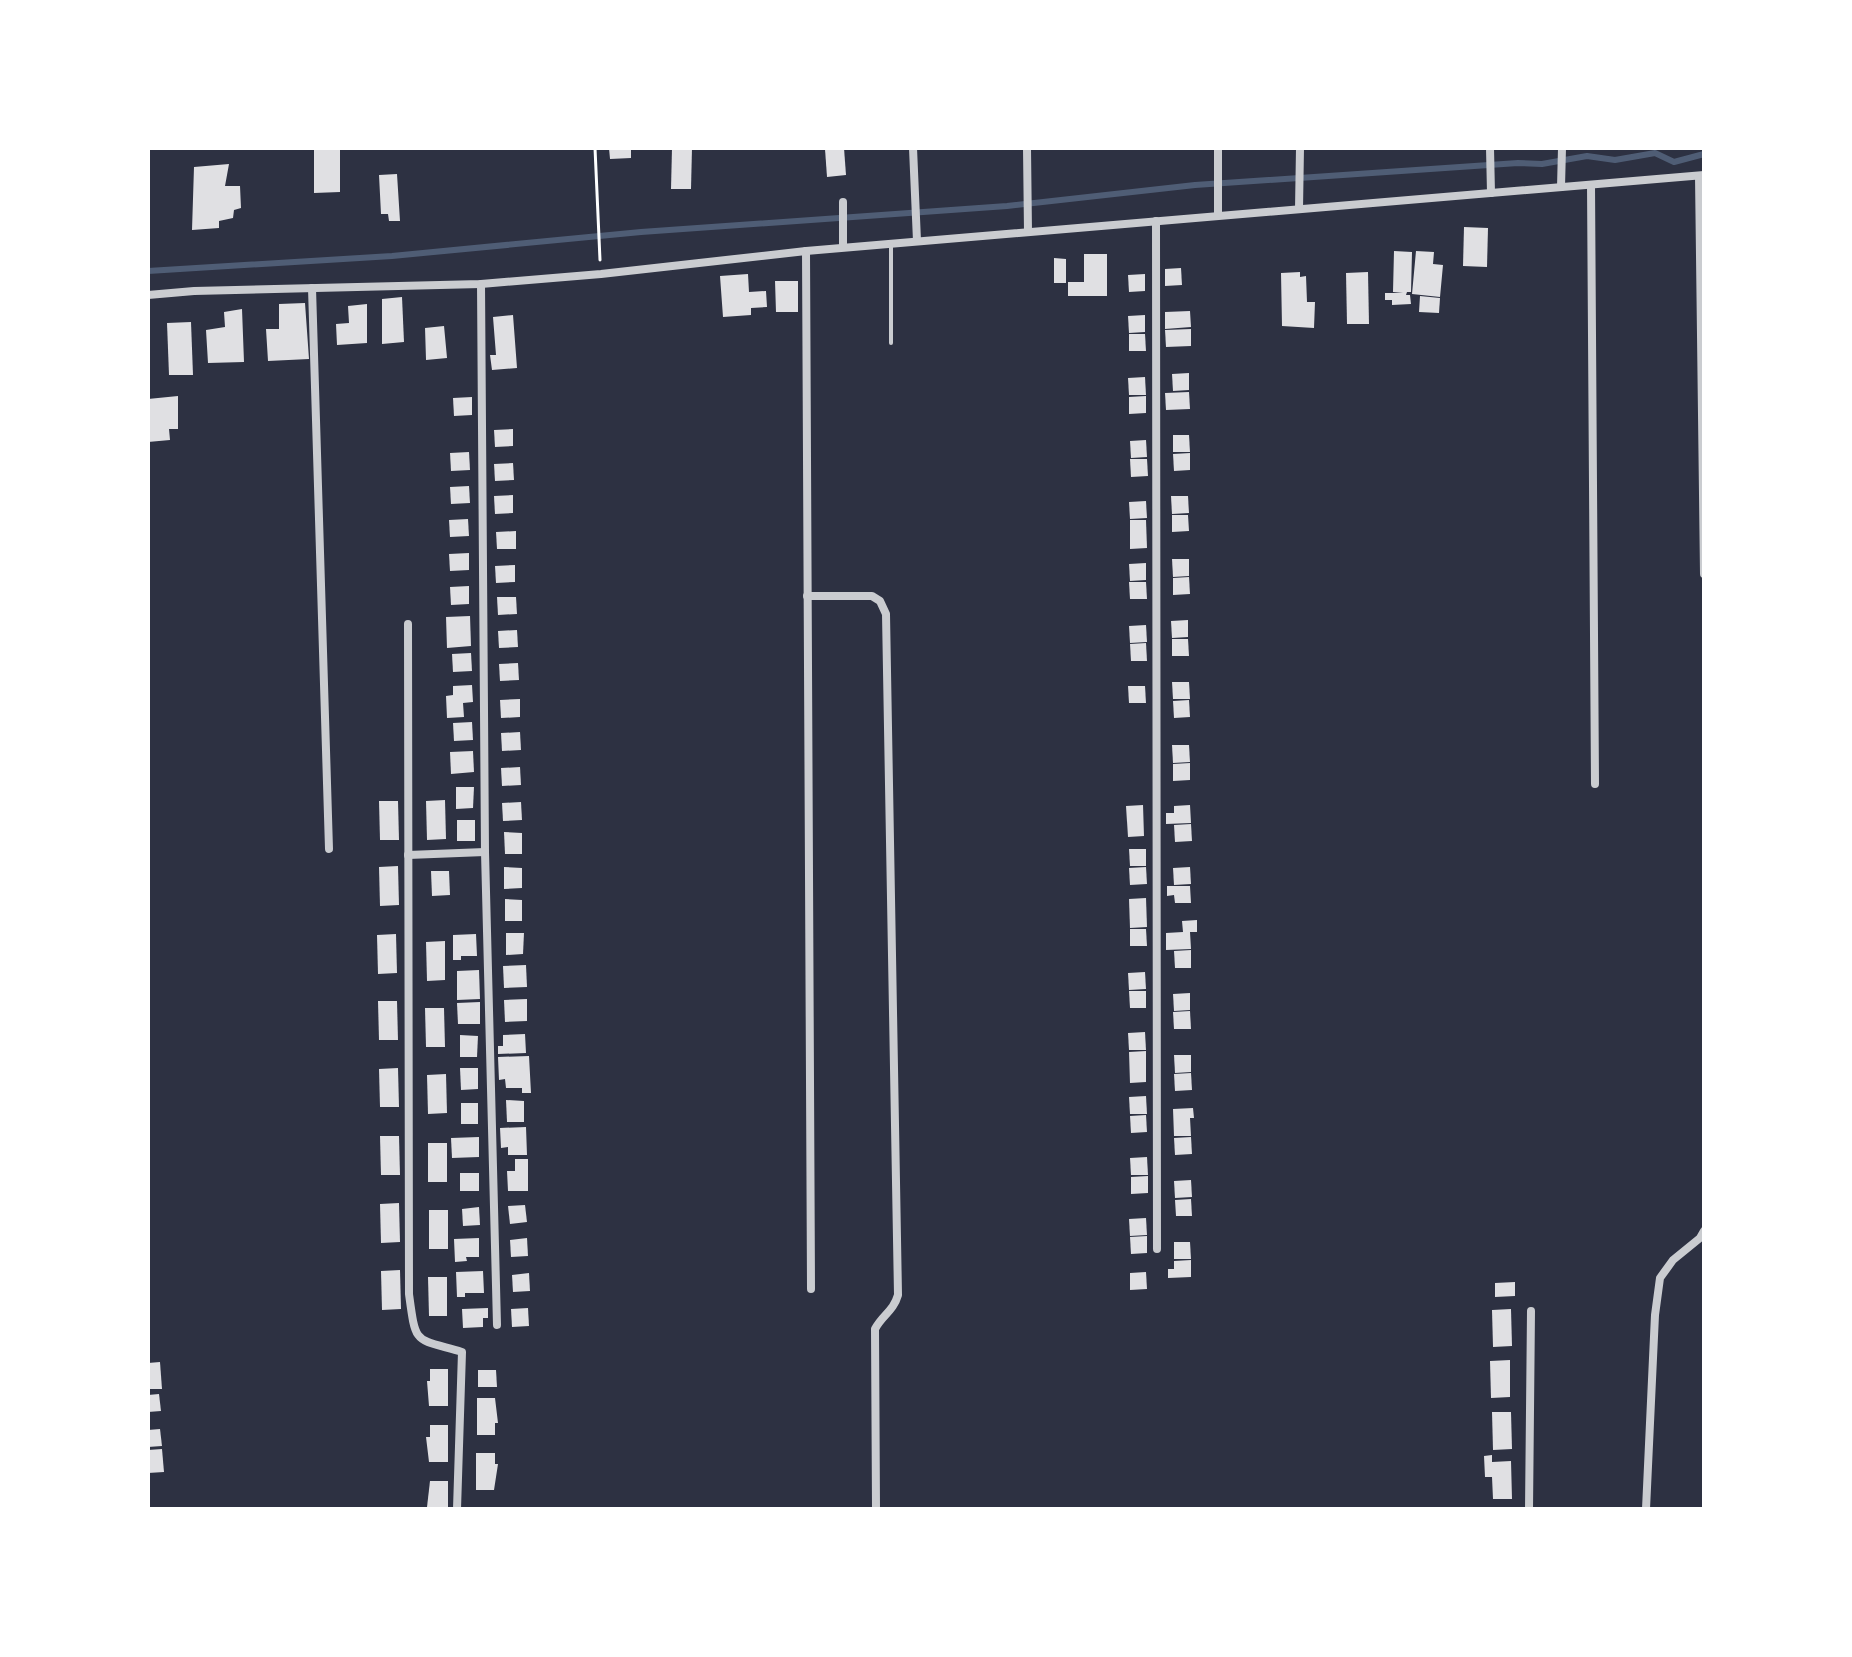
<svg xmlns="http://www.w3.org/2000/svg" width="1852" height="1657" font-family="Spectral,serif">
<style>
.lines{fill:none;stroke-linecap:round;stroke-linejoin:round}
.stream{stroke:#4f5d75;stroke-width:6}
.building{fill:#e0e0e3}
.path{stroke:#fff;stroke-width:3}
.service{stroke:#caccd0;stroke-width:4}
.minor{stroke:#caccd0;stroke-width:8}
</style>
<rect width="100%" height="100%" fill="#2d3142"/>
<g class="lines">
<polyline class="stream" points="148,271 392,256 641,232 1007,206 1195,185 1518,163 1542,164 1587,156 1615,160 1655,153 1674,162 1704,154"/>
</g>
<g class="building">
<polygon points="609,148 631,148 631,158 610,159"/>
<polygon points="672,148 692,148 691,189 671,189"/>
<polygon points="844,148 846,175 827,177 825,149"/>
<polygon points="340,149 340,192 314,193 314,150"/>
<polygon points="229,164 225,186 240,186 241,208 234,210 233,218 219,221 219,228 192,230 194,167"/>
<polygon points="397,174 400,221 389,221 388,214 381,214 379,175"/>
<polygon points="1464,227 1488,228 1487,267 1463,266"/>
<polygon points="1394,251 1412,252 1411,292 1407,292 1406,295 1410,295 1411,304 1392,305 1392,300 1385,300 1385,293 1403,293 1393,292"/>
<polygon points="1416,251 1434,252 1433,264 1443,265 1440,297 1412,294"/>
<polygon points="1084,254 1107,254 1107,296 1068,296 1068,282 1084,282"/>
<polygon points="1054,258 1066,259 1066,283 1054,283"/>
<polygon points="1181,268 1182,285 1165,286 1165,269"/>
<polygon points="1300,272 1300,277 1306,276 1307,302 1315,302 1314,328 1282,326 1281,273"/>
<polygon points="1368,272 1369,324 1347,324 1346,273"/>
<polygon points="748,274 749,292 766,291 767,307 751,308 751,315 723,317 720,276"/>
<polygon points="1145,274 1145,291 1129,292 1128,275"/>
<polygon points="775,281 798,281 798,312 776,312"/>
<polygon points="1420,296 1440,298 1439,313 1419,312"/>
<polygon points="402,297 404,342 382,344 382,299"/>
<polygon points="305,303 309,359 268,361 266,329 279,329 279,304"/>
<polygon points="367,304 367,343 337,345 336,324 349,323 348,306"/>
<polygon points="242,309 244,362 208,363 206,330 225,327 224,312"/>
<polygon points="1190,311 1191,327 1165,329 1165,312"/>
<polygon points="513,315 517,368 492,370 490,355 496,355 493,317"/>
<polygon points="1145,315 1145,332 1129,333 1128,316"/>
<polygon points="191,322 193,375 169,375 167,323"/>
<polygon points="444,326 447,358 426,360 425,328"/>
<polygon points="1191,329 1191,346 1166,347 1165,330"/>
<polygon points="1129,334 1145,334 1146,351 1129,351"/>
<polygon points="1189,373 1189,390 1173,391 1172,374"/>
<polygon points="1145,377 1146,395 1129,395 1128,378"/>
<polygon points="1189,392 1190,409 1166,410 1165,393"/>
<polygon points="178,396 178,429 169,429 170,440 148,442 148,399"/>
<polygon points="1146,396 1146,413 1129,414 1129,397"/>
<polygon points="472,397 472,415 454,416 453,398"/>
<polygon points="513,429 513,446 495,447 494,430"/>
<polygon points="1173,435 1189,435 1190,452 1173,452"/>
<polygon points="1146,440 1147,457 1131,458 1130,441"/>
<polygon points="469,452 470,470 451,471 450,453"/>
<polygon points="1190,453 1190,470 1174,471 1173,454"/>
<polygon points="1130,459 1147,459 1148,476 1131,477"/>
<polygon points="513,463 514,480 495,481 494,464"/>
<polygon points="469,486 470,503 451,504 450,487"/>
<polygon points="513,495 513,513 495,514 494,496"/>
<polygon points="1171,496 1188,496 1189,513 1172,514"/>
<polygon points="1146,501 1147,518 1130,519 1129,502"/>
<polygon points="1172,515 1188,515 1189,531 1172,532"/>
<polygon points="468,519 469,536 450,537 449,520"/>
<polygon points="1130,520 1146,520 1147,548 1130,549"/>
<polygon points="516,531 516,549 497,549 496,532"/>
<polygon points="469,553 469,570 450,571 449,554"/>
<polygon points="1172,559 1189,559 1189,576 1173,577"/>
<polygon points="1146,563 1146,580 1130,581 1129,564"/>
<polygon points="515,565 515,582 496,583 495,566"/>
<polygon points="1189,577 1190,594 1173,595 1173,578"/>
<polygon points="1129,582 1146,582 1147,599 1130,599"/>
<polygon points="469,586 469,604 451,605 450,587"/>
<polygon points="497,597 516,597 517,614 498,615"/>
<polygon points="470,616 471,646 447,648 446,617"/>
<polygon points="1188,620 1188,637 1172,638 1171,621"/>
<polygon points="1146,625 1147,642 1130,643 1129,626"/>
<polygon points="517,630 518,647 499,648 498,631"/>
<polygon points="1172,639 1188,639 1189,656 1172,656"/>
<polygon points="1146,643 1147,661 1131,661 1130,644"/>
<polygon points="471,653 472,671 453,672 452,654"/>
<polygon points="518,663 519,680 500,681 499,664"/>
<polygon points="1172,682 1189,682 1190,699 1173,699"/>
<polygon points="472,685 473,702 463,703 464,717 447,718 446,696 453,695 453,686"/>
<polygon points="1128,686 1145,686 1146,703 1129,703"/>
<polygon points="520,699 520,717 501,718 500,700"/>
<polygon points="1189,700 1190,717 1174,718 1173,701"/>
<polygon points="472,722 473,740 454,741 453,723"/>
<polygon points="520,732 521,750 502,751 501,733"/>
<polygon points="1172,745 1189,745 1190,762 1173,763"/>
<polygon points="473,751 474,772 451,774 450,752"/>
<polygon points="1190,763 1190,780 1173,781 1173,764"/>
<polygon points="520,767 521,785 502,786 501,768"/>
<polygon points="456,787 474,787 473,808 456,809"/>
<polygon points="445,800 446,839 427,840 426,801"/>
<polygon points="379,801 398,801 399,840 380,840"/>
<polygon points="521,802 522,820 503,821 502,803"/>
<polygon points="1143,805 1144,836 1128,837 1126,806"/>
<polygon points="1190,805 1191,823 1166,824 1166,813 1174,813 1174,806"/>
<rect x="457" y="820" width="18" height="21"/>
<polygon points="1191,824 1192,841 1175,842 1174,825"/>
<polygon points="504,832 522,833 522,854 505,854"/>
<polygon points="1129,849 1146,849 1146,866 1130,866"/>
<polygon points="398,866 399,905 380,906 379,867"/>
<polygon points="504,867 522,868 522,888 504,889"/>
<polygon points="1146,867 1147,884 1130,885 1129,868"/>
<polygon points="1190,867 1191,884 1174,885 1173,868"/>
<polygon points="431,871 449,871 450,895 432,896"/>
<polygon points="1167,886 1190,886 1191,903 1175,903 1174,895 1167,896"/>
<polygon points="1146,898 1147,927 1130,928 1129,899"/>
<polygon points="505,899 522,900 522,921 505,921"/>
<polygon points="1197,920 1197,932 1190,932 1191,949 1166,950 1166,933 1183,932 1182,921"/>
<polygon points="1130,929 1146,929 1147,946 1130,946"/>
<polygon points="506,933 524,933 523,954 506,955"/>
<polygon points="396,934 397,973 378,974 377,935"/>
<polygon points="476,934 477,956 461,956 461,960 453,960 453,935"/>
<polygon points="445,941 445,980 427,981 426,942"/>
<polygon points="1191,950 1191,968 1175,968 1174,951"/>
<polygon points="526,965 527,987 504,988 503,966"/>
<polygon points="479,970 480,999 457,1000 457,971"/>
<polygon points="1145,972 1146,989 1129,990 1128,973"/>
<polygon points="1129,991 1146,991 1146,1008 1130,1008"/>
<polygon points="1190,993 1190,1010 1174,1011 1173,994"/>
<polygon points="527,999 527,1021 505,1022 504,1000"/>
<polygon points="378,1001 397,1001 398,1040 379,1040"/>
<polygon points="480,1002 480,1024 458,1024 457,1003"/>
<polygon points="425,1008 444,1008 445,1047 426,1047"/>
<polygon points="1190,1011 1191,1029 1174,1029 1173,1012"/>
<polygon points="1145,1032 1146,1050 1129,1050 1128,1033"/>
<polygon points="525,1034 526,1053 498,1054 498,1046 503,1046 503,1035"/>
<polygon points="460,1035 478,1036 477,1057 460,1057"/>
<polygon points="1146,1051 1146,1082 1130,1083 1129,1052"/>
<polygon points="1174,1055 1191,1055 1191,1072 1175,1073"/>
<polygon points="529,1056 531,1093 522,1093 522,1088 506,1088 505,1079 499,1080 498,1057"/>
<polygon points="398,1068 399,1107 380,1107 379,1069"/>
<polygon points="460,1068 478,1068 478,1089 461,1090"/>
<polygon points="1191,1073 1192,1090 1175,1091 1174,1074"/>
<polygon points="446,1074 447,1113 428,1114 427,1075"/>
<polygon points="1146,1096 1147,1114 1130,1114 1129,1097"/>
<polygon points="506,1100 524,1101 524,1122 507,1122"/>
<rect x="461" y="1103" width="17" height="21"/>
<polygon points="1193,1108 1194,1118 1190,1118 1191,1136 1174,1136 1173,1109"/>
<polygon points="1146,1115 1147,1132 1131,1133 1130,1116"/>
<polygon points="526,1127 527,1155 508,1155 508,1147 501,1148 500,1128"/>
<polygon points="380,1136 399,1136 400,1175 381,1175"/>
<polygon points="479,1137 479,1157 452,1158 451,1138"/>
<polygon points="1191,1137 1192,1154 1175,1155 1174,1138"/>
<rect x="428" y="1143" width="19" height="39"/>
<polygon points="1147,1157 1148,1175 1131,1175 1130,1158"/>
<polygon points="515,1159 528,1159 528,1191 508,1191 507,1171 515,1171"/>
<rect x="460" y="1173" width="19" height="18"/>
<polygon points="1148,1176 1148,1193 1131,1194 1131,1177"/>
<polygon points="1191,1180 1192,1197 1175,1198 1174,1181"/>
<polygon points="1191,1199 1192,1216 1176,1216 1175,1200"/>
<polygon points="399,1203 400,1242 381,1243 380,1204"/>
<polygon points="525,1205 527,1222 510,1224 508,1206"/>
<polygon points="479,1207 480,1225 463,1226 462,1209"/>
<rect x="429" y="1210" width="19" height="39"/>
<polygon points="1146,1218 1147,1235 1130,1236 1129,1219"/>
<polygon points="1147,1236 1147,1253 1131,1254 1130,1237"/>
<polygon points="479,1238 479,1257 466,1257 467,1261 455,1262 454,1239"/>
<polygon points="527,1238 528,1256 511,1257 510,1240"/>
<polygon points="1174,1242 1190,1242 1191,1259 1174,1259"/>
<polygon points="1191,1260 1191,1277 1168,1278 1168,1269 1174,1269 1174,1261"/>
<polygon points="400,1270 401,1309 382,1310 381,1271"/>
<polygon points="483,1271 484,1293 465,1293 465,1297 457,1297 456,1272"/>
<polygon points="1146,1272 1147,1289 1130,1290 1130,1273"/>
<polygon points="529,1273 530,1291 513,1292 512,1275"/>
<polygon points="428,1277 447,1277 447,1316 429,1316"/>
<polygon points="1515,1282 1515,1296 1495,1297 1495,1283"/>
<polygon points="488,1308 488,1318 483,1318 483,1327 463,1328 462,1309"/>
<polygon points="528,1308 529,1326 512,1327 511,1309"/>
<polygon points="1511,1309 1512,1346 1493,1347 1492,1310"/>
<polygon points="1510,1360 1510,1397 1491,1398 1490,1361"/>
<polygon points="160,1362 162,1389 148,1389 148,1363"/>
<polygon points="430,1369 448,1369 448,1406 429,1406 427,1381 430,1381"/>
<polygon points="478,1370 496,1370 497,1387 478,1387"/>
<polygon points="159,1394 161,1411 148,1412 148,1395"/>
<polygon points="477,1398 495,1398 498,1423 495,1423 495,1435 477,1435"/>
<polygon points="1492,1412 1511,1412 1512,1449 1493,1450"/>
<polygon points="430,1425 448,1425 448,1462 429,1462 426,1437 430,1437"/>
<polygon points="160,1429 162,1446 148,1447 148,1430"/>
<polygon points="162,1449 164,1472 148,1473 148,1450"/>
<polygon points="476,1453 495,1453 495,1464 498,1464 494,1490 476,1490"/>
<polygon points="1492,1455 1492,1462 1511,1461 1512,1499 1493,1499 1492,1477 1485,1477 1484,1456"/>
<polygon points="430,1481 448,1481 448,1509 430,1509 427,1507"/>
</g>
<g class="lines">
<polyline class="path" points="595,148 600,260"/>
<polyline class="service" points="891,343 891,246"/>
<g class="minor">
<polyline points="913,148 917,241"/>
<polyline points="1027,148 1028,232"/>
<polyline points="1490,148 1491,193"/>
<polyline points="1699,176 1704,574"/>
<polyline points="1591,185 1595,784"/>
<polyline points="1561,187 1562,148"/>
<polyline points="843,202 843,247"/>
<polyline points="1299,209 1300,148"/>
<polyline points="1218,215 1218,148"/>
<polyline points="1156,221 1157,1249"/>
<polyline points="806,251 811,1289"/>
<polyline points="481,284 485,852 497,1325"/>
<polyline points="312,288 329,849"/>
<polyline points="148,295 194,291 481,284 601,274 806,251 1704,175"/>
<path d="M807,596H872L880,601L886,614L898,1295C893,1312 883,1314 875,1329L876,1509"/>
<path d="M408,624L409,1294C416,1346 414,1338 462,1352L457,1509"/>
<polyline points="408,855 485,852"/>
<polyline points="1529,1509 1531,1311"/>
<polyline points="1646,1509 1655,1315 1660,1278 1673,1260 1700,1238 1704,1231"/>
</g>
</g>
<rect width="1852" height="1657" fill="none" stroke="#ffffff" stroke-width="300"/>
</svg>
